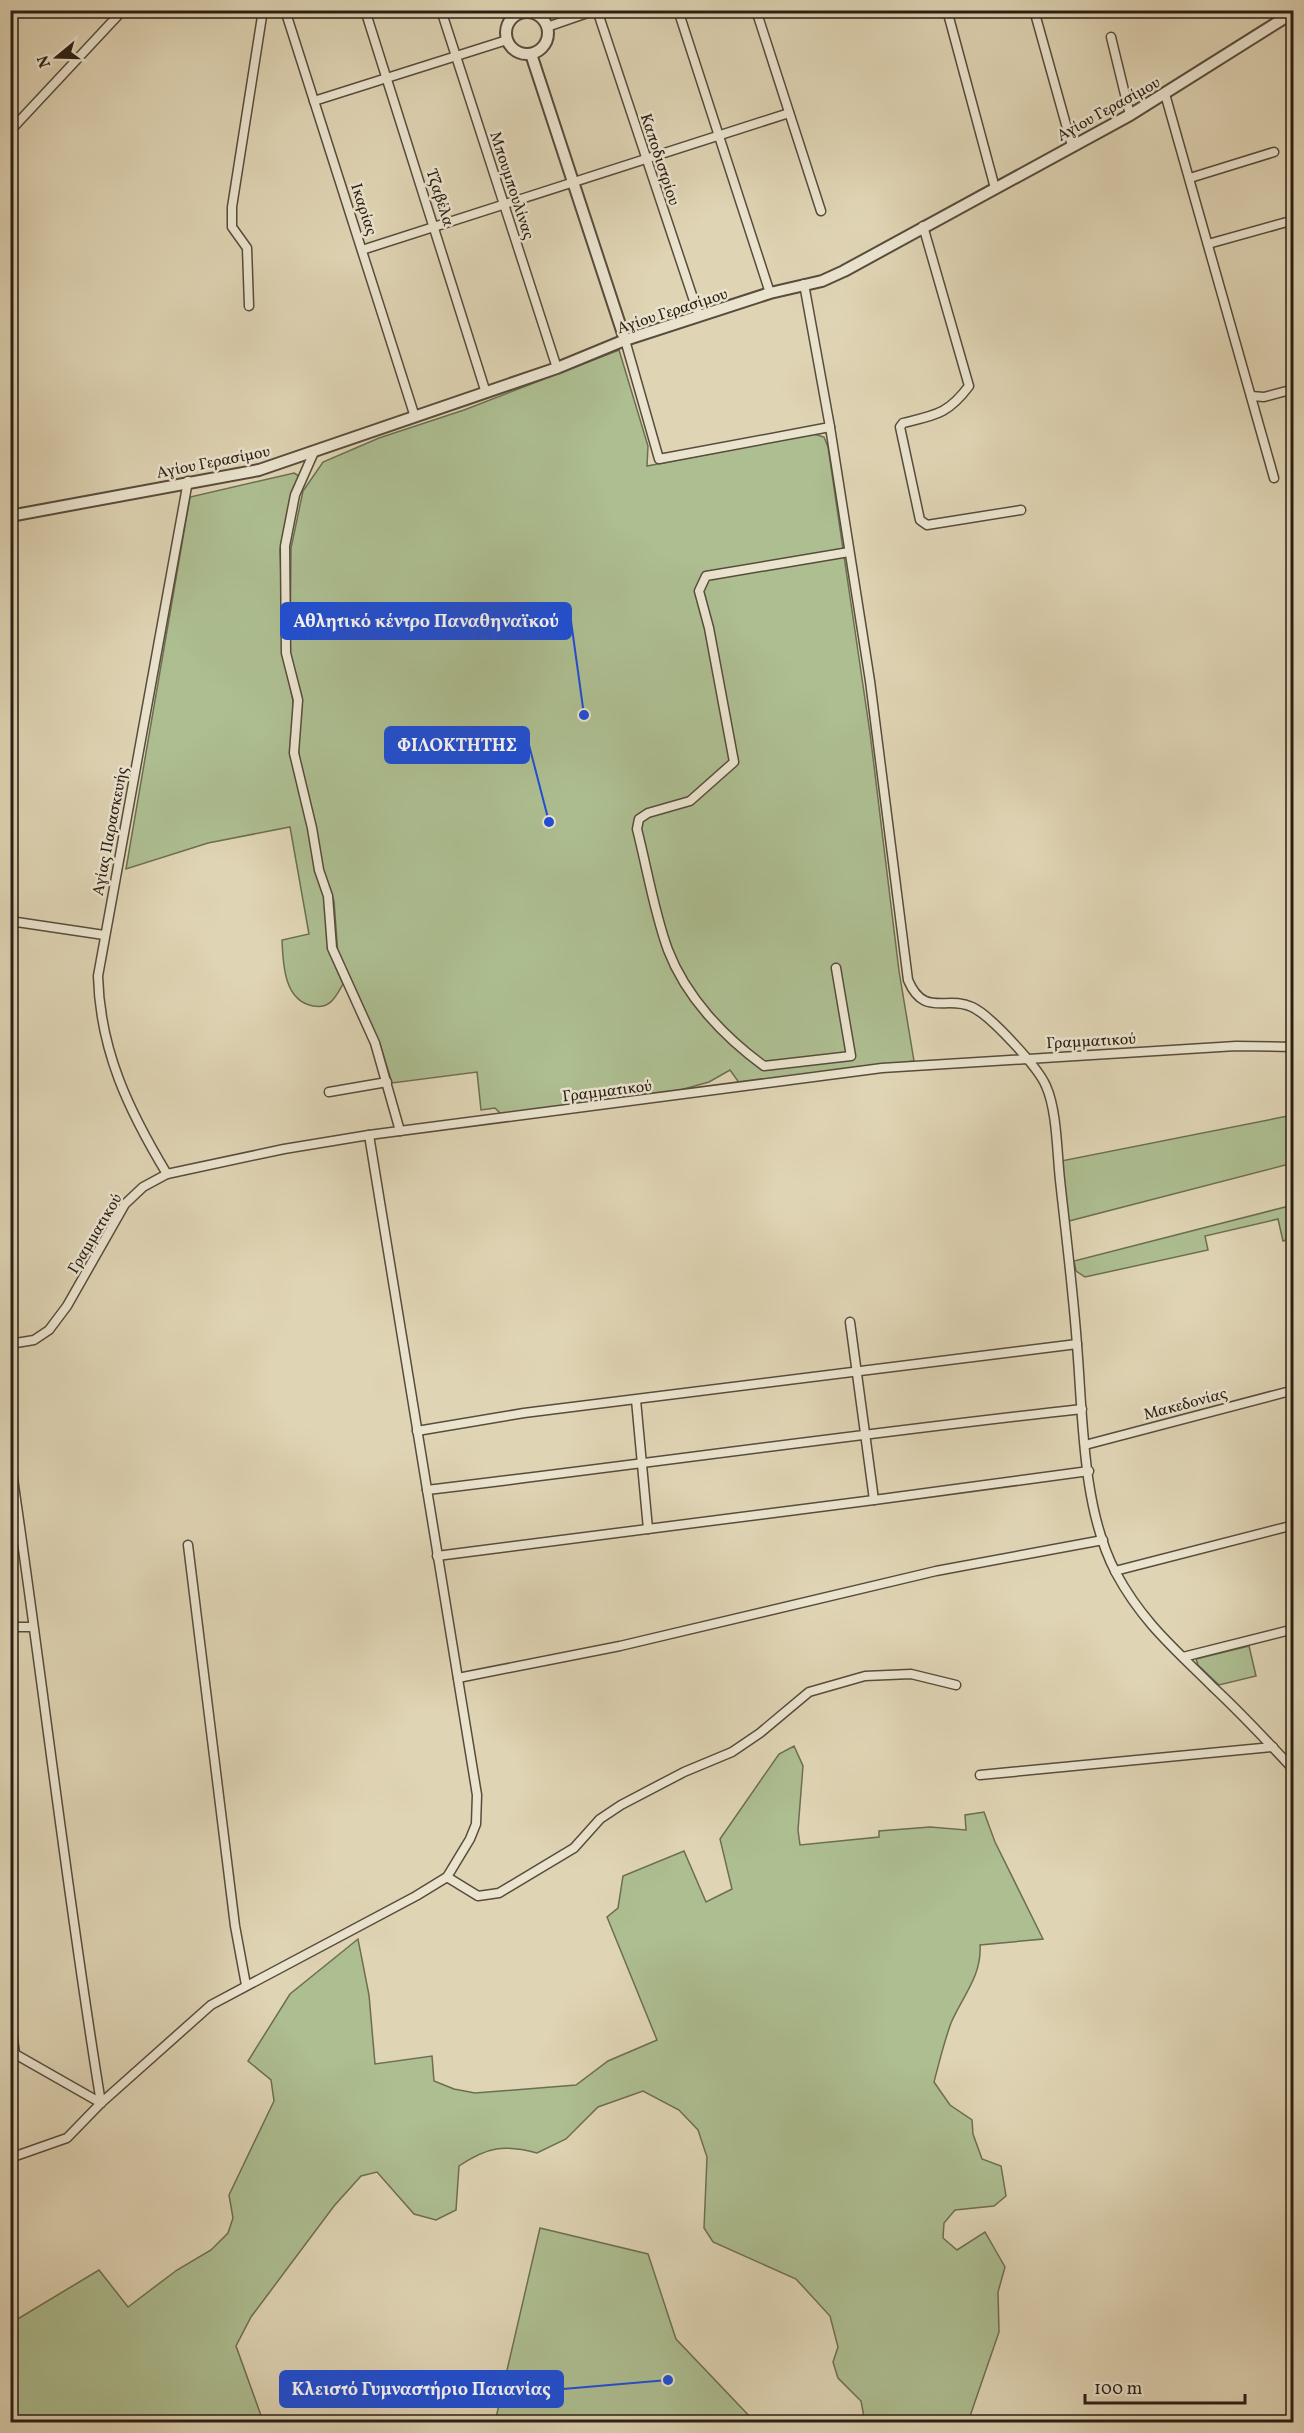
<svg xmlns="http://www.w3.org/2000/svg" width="1304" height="2433" font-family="Vollkorn,serif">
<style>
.green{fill:#adbe91;stroke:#6c6e52;stroke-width:1.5}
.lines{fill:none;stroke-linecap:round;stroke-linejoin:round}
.minor-casing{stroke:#584c3c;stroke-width:11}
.tertiary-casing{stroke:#584c3c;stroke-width:14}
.minor{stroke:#eae3ce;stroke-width:8}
.tertiary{stroke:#eae3ce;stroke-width:10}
.labels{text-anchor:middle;stroke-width:5;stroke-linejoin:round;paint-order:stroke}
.street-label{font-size:16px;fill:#2b1e14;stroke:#eae3ce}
.leader{fill:none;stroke:#1d4ed8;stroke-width:2}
.callout-dot{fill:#1d4ed8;stroke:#eae3ce;stroke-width:2}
.callout{fill:#1d4ed8;stroke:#1d4ed8;stroke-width:2}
.callout-label{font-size:18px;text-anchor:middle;font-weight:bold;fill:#fff}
</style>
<rect width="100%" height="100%" fill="#dfd4b4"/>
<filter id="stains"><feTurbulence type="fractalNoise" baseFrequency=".00333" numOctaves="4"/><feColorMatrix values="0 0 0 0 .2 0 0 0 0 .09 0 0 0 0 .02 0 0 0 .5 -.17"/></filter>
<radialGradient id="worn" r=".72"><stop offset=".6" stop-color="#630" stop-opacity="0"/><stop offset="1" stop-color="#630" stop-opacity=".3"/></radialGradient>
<g class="green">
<polygon points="619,350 648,446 647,466 814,434 824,437 828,447 870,733 899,971 914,1061 740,1084 730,1070 709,1082 673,1092 501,1114 495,1108 481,1110 477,1072 392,1083 380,1044 338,955 334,901 321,864 313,815 300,765 298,744 302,697 290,652 291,548 303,491 323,462 379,438 464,410"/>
<path d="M294,473L299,476L291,497L280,550L284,658L293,701L292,757L325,899L330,954L343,984C335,998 330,1009 313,1006C284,1001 283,964 282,940L309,934L290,827L208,843L126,869L190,497Z"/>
<polygon points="1293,1115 1293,1163 1069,1221 1061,1161"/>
<polygon points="1293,1205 1293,1238 1283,1241 1278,1219 1205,1236 1208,1250 1085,1277 1076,1271 1074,1261"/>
<polygon points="1249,1646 1256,1676 1219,1685 1198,1665 1196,1659"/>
<path d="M794,1746L803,1766L798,1830L800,1845L879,1837V1831L930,1827L966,1830L965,1815L984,1812L995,1842L1043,1939L980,1945C982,1976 962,1997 951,2023C944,2042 939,2063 934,2082L950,2105L972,2120L973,2134L982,2159L1001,2166L1006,2196L994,2206L955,2210L944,2223L943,2238L957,2250L985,2232L1005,2267L998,2292L999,2332L968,2422H865L861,2401L838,2378L833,2362L838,2347L830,2316L796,2279L713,2242L704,2228L707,2157L698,2130L679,2110L643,2091L598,2107L566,2139L537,2153C504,2144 487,2147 459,2166L456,2210L436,2220L414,2214L377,2172L361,2176L334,2206L251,2317L236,2346L263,2421L299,2422H11V2323L99,2270L128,2307L177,2270L211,2250L228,2233L233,2218L229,2195L274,2101L271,2080L248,2061L290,1994L358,1939L369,1995L375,2064L432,2056L434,2081L454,2089L475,2093L576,2085L608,2061L657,2040L607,1917L618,1908L623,1876L684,1851L706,1902L732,1889L720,1839L779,1754Z"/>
<polygon points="540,2228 648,2254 676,2339 755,2422 495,2422"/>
</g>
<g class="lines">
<defs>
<g id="minor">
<polyline points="285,10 415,417"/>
<polyline points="365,10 486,393"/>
<polyline points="441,10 557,368"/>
<polyline points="597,10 699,316"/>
<polyline points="678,10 770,293"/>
<polyline points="756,10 821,211"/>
<polyline points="947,10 995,188"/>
<polyline points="1034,10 1072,146"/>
<polyline points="547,27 596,10"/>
<polyline points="1111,37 1130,115"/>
<polyline points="1165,94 1274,478"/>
<polyline points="314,101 507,40"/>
<polyline points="10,131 123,10"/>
<polyline points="1190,178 1274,152"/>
<path d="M923,226L969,386C948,414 936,415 903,423L900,427L920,520L927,525L1021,510"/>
<polyline points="1208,244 1294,220"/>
<polyline points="362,250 789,113"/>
<polyline points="249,306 247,248 232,227 232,207 263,10"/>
<polyline points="625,340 659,459 830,427 804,284"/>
<polyline points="1251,396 1264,397 1294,389"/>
<path d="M830,427L870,681L908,980C924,1018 946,995 972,1007C990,1015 1038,1067 1046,1086C1057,1110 1057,1153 1060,1180C1066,1235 1073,1290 1077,1345C1083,1417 1082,1509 1116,1573C1143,1623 1175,1649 1214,1688C1242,1714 1268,1742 1294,1770"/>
<polyline points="314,452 295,495 285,546 286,653 298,700 294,753 312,828 319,870 328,896 332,948 375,1043 400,1131"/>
<polyline points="10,921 104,935"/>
<path d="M836,968L851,1056L764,1066C724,1037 686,997 668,950C654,912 647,868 637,829L639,819L648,813L690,801L734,762L709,628L699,591L706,576L849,552"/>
<polyline points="329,1092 387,1082"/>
<path d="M167,1174C129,1111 100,1051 98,976L188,481"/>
<polyline points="850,1322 874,1500 1089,1471"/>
<polyline points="10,1344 34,1340 49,1330 67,1306 125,1204 143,1187 167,1174 284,1149 369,1135 882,1068 1236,1046 1294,1047"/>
<polyline points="636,1400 648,1529"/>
<polyline points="417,1431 524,1413 1077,1344"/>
<polyline points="1085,1445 1294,1390"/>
<path d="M10,1458C42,1673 66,1889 101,2103"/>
<path d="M427,1490C645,1464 863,1433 1082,1409"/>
<polyline points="188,1545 235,1926 246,1985"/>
<polyline points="437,1556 874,1500"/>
<polyline points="1115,1571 1294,1525"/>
<polyline points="10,1627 33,1627"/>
<polyline points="1183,1657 1294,1629"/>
<polyline points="458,1678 620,1646 936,1571 1103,1540"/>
<polyline points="980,1775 1273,1747"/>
<polyline points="447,1877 478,1896 499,1893 574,1848 600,1819 621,1805 684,1772 732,1752 760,1733 809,1692 865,1676 911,1674 956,1685"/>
<polyline points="10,2017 15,2054 101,2103"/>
<polyline points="10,2158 67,2138 101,2103 211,2005 416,1896 447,1877 470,1839 476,1824 477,1795 369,1135"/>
</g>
<g id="tertiary">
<circle cx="527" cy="33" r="21"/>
<polyline points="531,54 625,340"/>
<polyline points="10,516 259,470 557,368 625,340 770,293 822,281 844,271 1130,115 1294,12"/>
</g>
</defs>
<use href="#minor" class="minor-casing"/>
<use href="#tertiary" class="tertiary-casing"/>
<use href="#minor" class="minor"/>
<use href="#tertiary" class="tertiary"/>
</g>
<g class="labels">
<g class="street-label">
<text transform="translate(1108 108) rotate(-29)" y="6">Αγίου Γερασίμου</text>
<text transform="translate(661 159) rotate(72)" y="6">Καποδιστρίου</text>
<text transform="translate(513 185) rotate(72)" y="6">Μπουμπουλίνας</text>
<text transform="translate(441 197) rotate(72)" y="6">Τζαβέλα</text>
<text transform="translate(365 209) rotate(72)" y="6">Ικαρίας</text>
<text transform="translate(672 310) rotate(-18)" y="6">Αγίου Γερασίμου</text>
<text transform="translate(213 461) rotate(-11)" y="6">Αγίου Γερασίμου</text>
<text transform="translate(109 831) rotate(-79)" y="6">Αγίας Παρασκευής</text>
<text transform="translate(1091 1040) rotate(-3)" y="6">Γραμματικού</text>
<text transform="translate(607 1090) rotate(-7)" y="6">Γραμματικού</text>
<text transform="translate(94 1233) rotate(-59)" y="6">Γραμματικού</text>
<text transform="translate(1185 1403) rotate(-15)" y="6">Μακεδονίας</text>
</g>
</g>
<path class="leader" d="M584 715L571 621M549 822L529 745M668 2380L563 2389"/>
<g class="callout-dot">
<circle cx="584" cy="715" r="6"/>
<circle cx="549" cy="822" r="6"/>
<circle cx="668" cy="2380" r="6"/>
</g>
<g class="callout">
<rect x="281" y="603" width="290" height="36" rx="6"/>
<rect x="385" y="727" width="144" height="36" rx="6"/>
<rect x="280" y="2371" width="283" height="36" rx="6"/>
</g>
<g class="callout-label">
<text x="426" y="627">Αθλητικό κέντρο Παναθηναϊκού</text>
<text x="457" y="751">ΦΙΛΟΚΤΗΤΗΣ</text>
<text x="421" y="2395">Κλειστό Γυμναστήριο Παιανίας</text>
</g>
<rect width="1304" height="2433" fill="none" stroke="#dfd4b4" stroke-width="36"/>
<rect x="12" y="12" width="1280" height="2409" fill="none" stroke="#2b1e14" stroke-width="3"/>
<rect x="18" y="18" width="1268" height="2397" fill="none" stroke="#2b1e14" stroke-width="1.5"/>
<g transform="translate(57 57) rotate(251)" stroke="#eae3ce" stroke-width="4.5" paint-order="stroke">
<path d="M0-4.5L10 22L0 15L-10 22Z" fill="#2b1e14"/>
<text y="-9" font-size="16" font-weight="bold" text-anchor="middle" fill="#2b1e14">N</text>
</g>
<path d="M1085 2394v9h160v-9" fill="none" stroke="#2b1e14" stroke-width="3"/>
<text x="1094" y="2394" font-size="18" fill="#2b1e14" stroke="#eae3ce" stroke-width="4.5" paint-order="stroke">100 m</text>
<rect width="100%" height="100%" filter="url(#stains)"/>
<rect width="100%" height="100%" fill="url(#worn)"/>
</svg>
